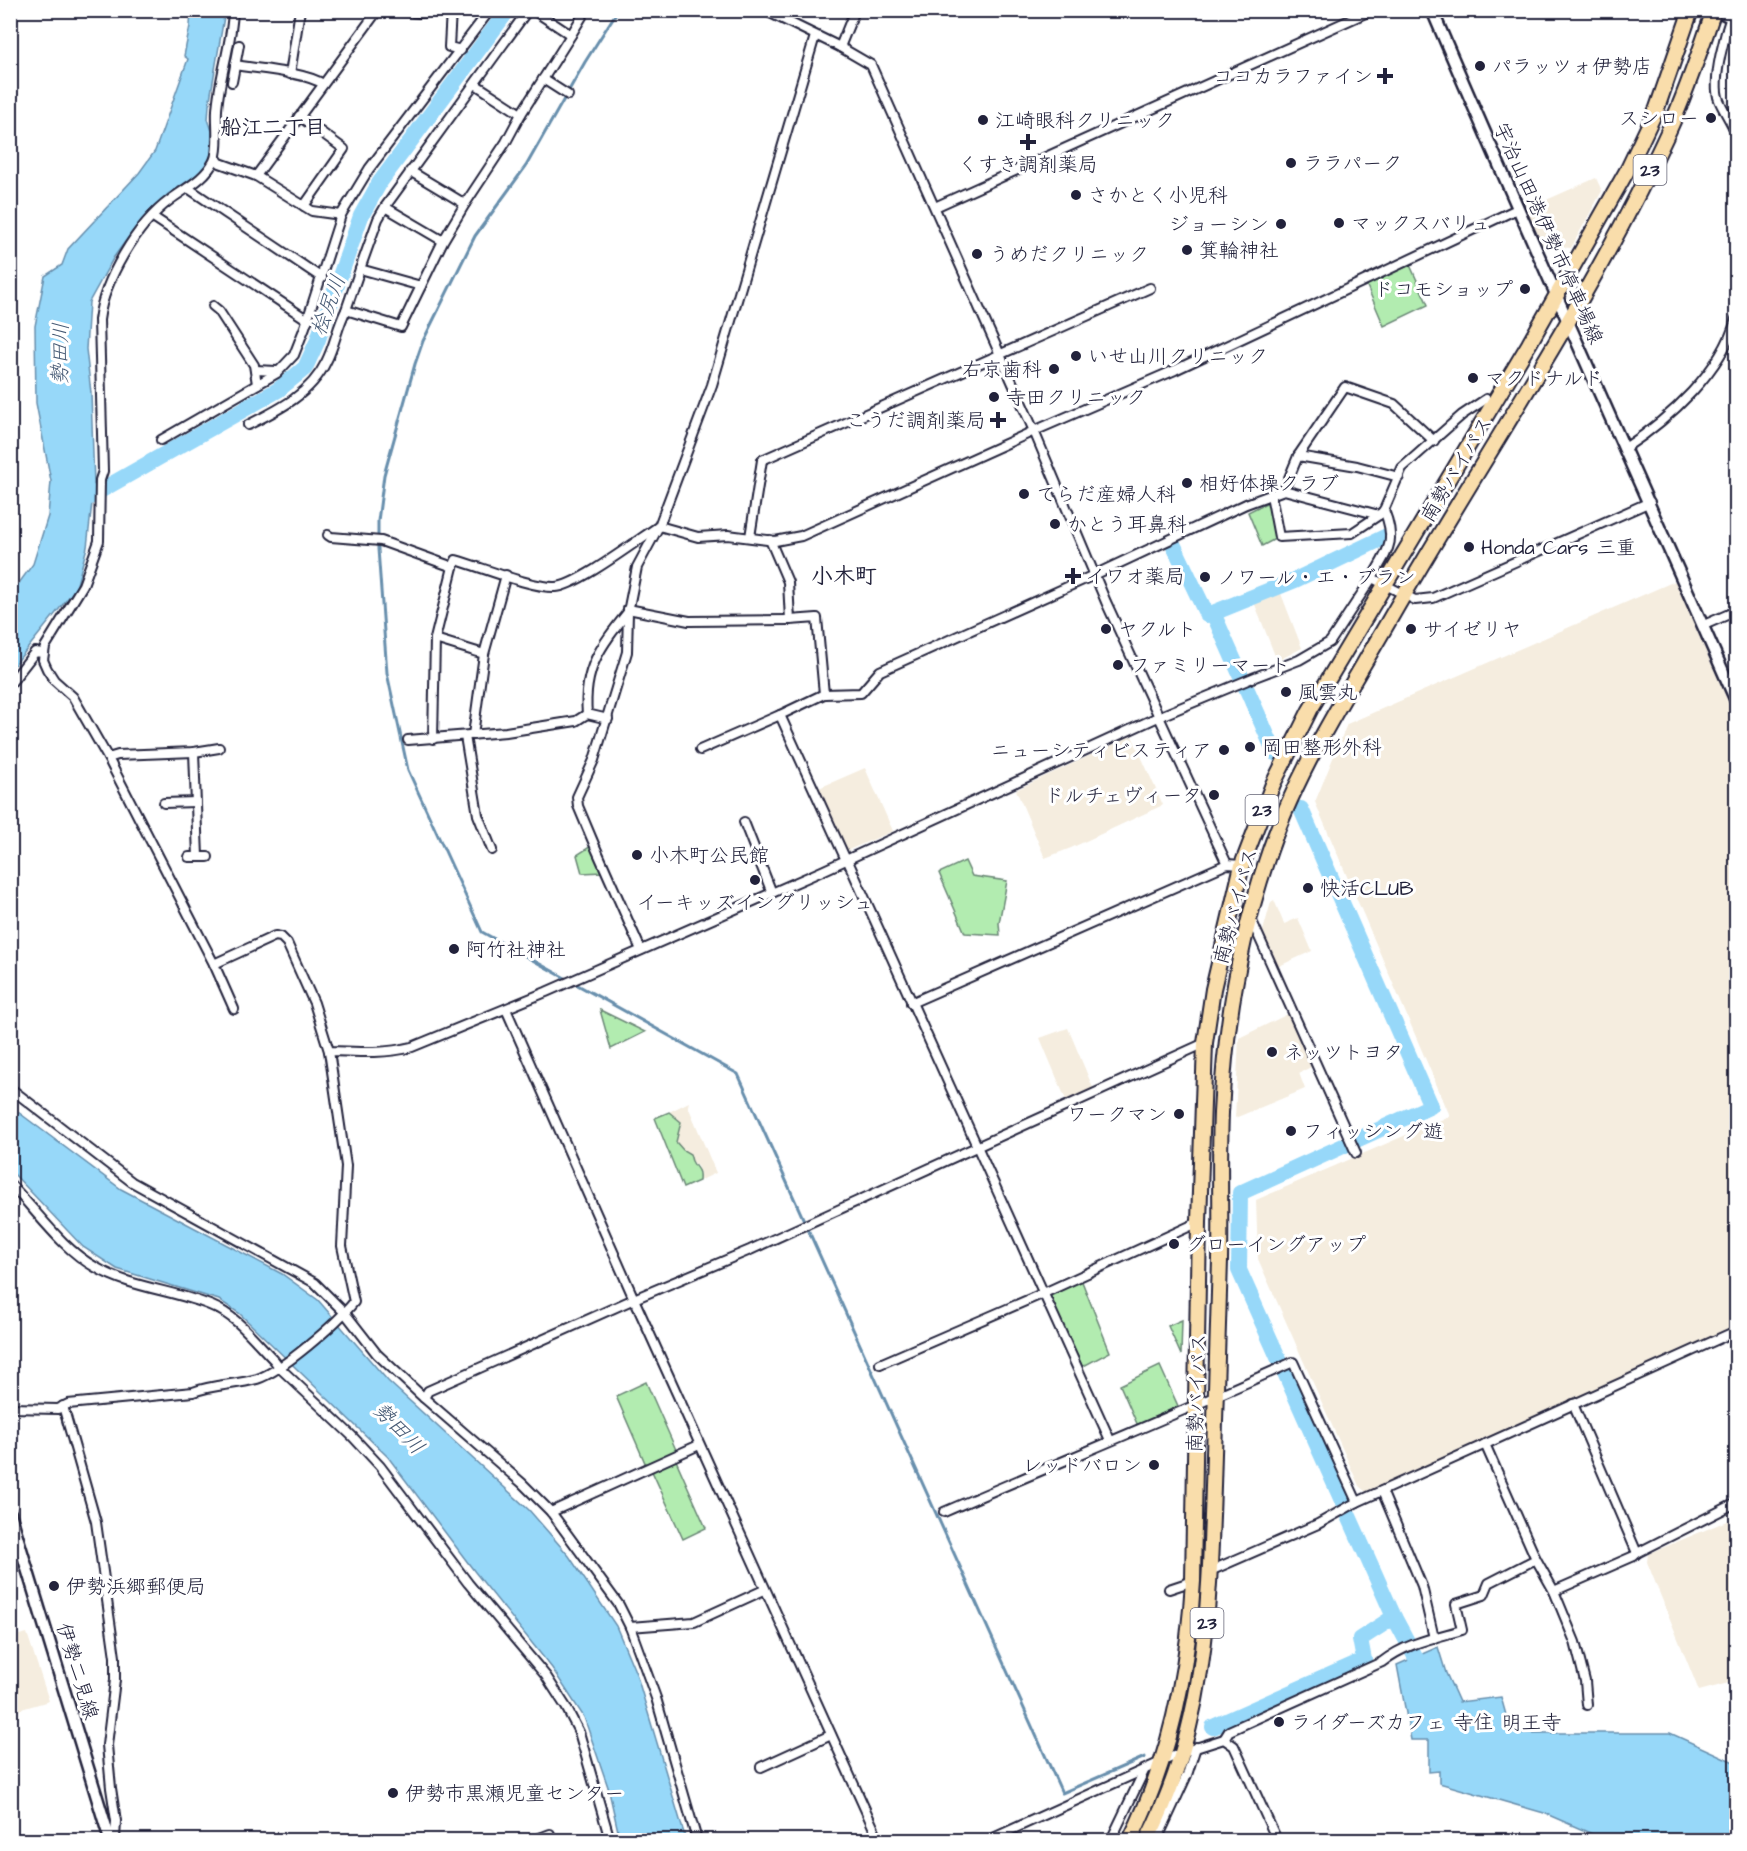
<svg xmlns="http://www.w3.org/2000/svg" width="1747" height="1851" font-family="'Architects Daughter','Klee One',sans-serif">
<style>
.built{fill:#f5eddf}
.green{fill:#b2ecb0;stroke:#6a8776;stroke-width:1.5}
.water{fill:#97d8f9;stroke:#688fad;stroke-width:1.5}
.lines{fill:none;stroke-linecap:round;stroke-linejoin:round}
.stream{stroke:#688fad;stroke-width:3}
.river{stroke:#97d8f9;stroke-width:16}
.street-casing{stroke:#22223b;stroke-width:12}
.secondary-casing{stroke:#22223b;stroke-width:15}
.highway-casing{stroke:#22223b;stroke-width:18}
.street{stroke:#fff;stroke-width:8}
.secondary{stroke:#fff;stroke-width:10}
.highway{stroke:#f9ddab;stroke-width:14}
.poi-dot{fill:#22223b;stroke:#fff;stroke-width:2}
.labels{text-anchor:middle;stroke-width:6;stroke-linejoin:round;paint-order:stroke}
.shield{fill:#fff;stroke:#646476;stroke-width:1.5}
.shield-label{font-size:18px;font-weight:bold;fill:#22223b}
.poi-label{font-size:20px;fill:#22223b;stroke:#fff;text-anchor:start}
.street-label{font-size:20px;fill:#22223b;stroke:#fff}
.neighbourhood-label{font-size:21px;font-weight:bold;fill:#22223b;stroke:#fff}
.water-label{font-size:21px;font-style:italic;fill:#455974;stroke:#fff}
.quarter-label{font-size:22px;font-weight:bold;fill:#22223b;stroke:#fff}
</style>
<rect width="100%" height="100%" fill="#fff"/>
<filter id="ink" filterUnits="userSpaceOnUse"><feTurbulence type="fractalNoise" baseFrequency=".0167" numOctaves="2"/><feDisplacementMap in="SourceGraphic" scale="12" xChannelSelector="R" yChannelSelector="G"/><feConvolveMatrix kernelMatrix="1 2 1 2 8 2 1 2 1" color-interpolation-filters="sRGB"/></filter>
<g filter="url(#ink)">
<g class="built">
<polygon points="1596,178 1602,191 1571,248 1543,246 1526,209"/>
<polygon points="1675,581 1736,720 1736,1328 1366,1492 1359,1486 1258,1259 1256,1200 1450,1116 1315,802 1347,724"/>
<polygon points="1280,591 1302,648 1277,661 1254,602"/>
<polygon points="1132,736 1163,805 1071,848 1045,858 1016,790"/>
<polygon points="865,768 893,831 846,851 819,788"/>
<polygon points="1274,900 1284,924 1298,918 1312,951 1277,967 1263,931 1271,902"/>
<polygon points="1288,1014 1311,1067 1299,1073 1305,1089 1235,1118 1239,1038"/>
<polygon points="1068,1028 1093,1088 1066,1100 1040,1038"/>
<polygon points="689,1102 688,1106 716,1173 699,1181 700,1173 697,1166 676,1142 680,1122 669,1112"/>
<polygon points="1736,1514 1736,1681 1699,1691 1647,1562 1648,1554 1729,1520 1731,1516"/>
<polygon points="27,1633 49,1701 11,1712 11,1637"/>
</g>
<g class="green">
<polygon points="1410,265 1428,305 1384,326 1366,284"/>
<polygon points="1268,502 1275,539 1262,546 1248,512"/>
<polygon points="591,846 603,872 582,873 577,855"/>
<polygon points="965,861 972,876 1007,881 999,923 1000,935 965,933 939,873"/>
<polygon points="600,1010 645,1032 611,1049"/>
<path d="M669,1112L681,1122L676,1142L683,1150L690,1154C691,1156 691,1159 692,1161C697,1171 700,1168 699,1181L683,1188L655,1118Z"/>
<polygon points="1081,1279 1110,1352 1080,1368 1048,1295"/>
<polygon points="1182,1320 1181,1355 1168,1326"/>
<polygon points="1160,1366 1178,1406 1138,1426 1120,1385"/>
<polygon points="646,1382 677,1452 646,1465 616,1396"/>
<polygon points="675,1458 706,1528 683,1539 651,1469"/>
</g>
<g class="water">
<polygon points="191,10 225,11 209,105 208,119 212,131 211,154 208,161 200,173 168,194 135,228 114,257 89,302 86,349 91,393 94,485 87,547 76,588 11,669 11,594 33,564 48,516 51,481 36,403 35,326 45,276 62,265 68,249 139,173 155,151 188,59 184,56 190,26"/>
<polygon points="10,1106 121,1189 282,1274 318,1300 388,1381 529,1510 569,1556 616,1626 637,1676 686,1840 620,1840 608,1787 584,1717 552,1668 475,1572 388,1457 239,1313 219,1300 117,1269 83,1247 11,1171"/>
<polygon points="1438,1647 1446,1673 1459,1702 1501,1697 1511,1733 1670,1733 1736,1763 1736,1840 1606,1840 1544,1813 1439,1783 1439,1771 1429,1772 1429,1740 1411,1740 1397,1665"/>
</g>
<g class="lines">
<polyline class="stream" points="618,10 585,62 526,166 475,236 423,341 415,364 384,475 378,521 378,549 387,673 408,770 482,932 738,1074 1062,1793 1145,1757"/>
<g class="river">
<polyline points="75,505 278,390 305,368 317,342 361,216 380,182 508,10"/>
<polyline points="1174,546 1207,615 1213,613 1275,753"/>
<polyline points="1213,613 1295,580 1387,536"/>
<polyline points="1301,809 1431,1106 1240,1193 1239,1270 1394,1617"/>
<polyline points="1213,1727 1364,1660 1360,1639 1394,1617 1416,1658"/>
</g>
<defs>
<g id="street">
<path d="M233,10C232,44 219,77 217,110C216,124 220,149 214,161C205,179 186,188 170,200C137,224 104,280 99,320L103,471L100,480L99,541L83,585L45,647L43,660L47,669L54,680L73,697L108,758L214,964L234,1009"/>
<polyline points="384,10 420,13 447,10"/>
<polyline points="451,10 449,47 461,50"/>
<polyline points="533,10 571,35 586,10"/>
<polyline points="764,10 840,47 871,65 1034,431 1106,602 1227,864"/>
<path d="M1733,10C1726,30 1711,81 1719,100C1724,112 1732,122 1736,134"/>
<polyline points="840,47 855,10"/>
<path d="M235,65C258,69 304,72 323,84"/>
<polyline points="290,74 300,10"/>
<polyline points="543,79 568,95"/>
<polyline points="232,82 239,45"/>
<polyline points="475,84 521,114 571,35"/>
<polyline points="299,116 344,149 304,206"/>
<polyline points="216,158 220,163 256,176 378,10"/>
<polyline points="410,171 465,204 506,142 521,114"/>
<polyline points="256,176 312,211 341,215"/>
<polyline points="188,188 322,278"/>
<polyline points="385,207 528,10"/>
<polyline points="935,207 1372,10"/>
<polyline points="153,217 308,320"/>
<polyline points="443,241 421,286 360,269 378,219 385,207 443,241 465,204"/>
<polyline points="360,269 346,310 401,327 421,286"/>
<polyline points="213,306 219,311 254,365 257,384"/>
<polyline points="255,370 277,371"/>
<path d="M248,425C278,410 311,394 326,362C335,345 337,327 346,310"/>
<polyline points="161,440 277,373 294,355 305,327 341,215 369,169 490,10"/>
<path d="M1625,448C1669,419 1722,371 1736,319"/>
<polyline points="1298,456 1345,387 1394,404 1434,441"/>
<polyline points="1284,490 1298,456 1357,466 1399,477"/>
<polyline points="1271,495 1279,537 1352,533 1379,515"/>
<polyline points="328,535 331,537 381,541 453,567"/>
<polyline points="750,537 762,460 1150,288"/>
<polyline points="770,540 788,582 790,620 817,618 824,694"/>
<path d="M1372,578C1388,550 1397,542 1384,510"/>
<polyline points="628,609 689,621 790,620"/>
<polyline points="1704,625 1736,611"/>
<polyline points="435,639 484,654"/>
<polyline points="10,684 35,652 43,653"/>
<path d="M587,714C583,668 601,646 628,612"/>
<polyline points="473,735 484,654 506,575"/>
<polyline points="465,736 478,815 492,850"/>
<path d="M433,739L435,639L453,567L456,560C481,567 532,588 555,587C576,587 639,539 659,526L698,537L728,535L775,541L801,536L1034,431L1175,370L1517,209"/>
<polyline points="408,740 506,732 576,721 587,714 608,719"/>
<polyline points="700,750 780,715"/>
<polyline points="194,752 198,857"/>
<polyline points="108,758 118,755 194,752 219,748"/>
<polyline points="164,803 196,802"/>
<polyline points="744,822 772,893"/>
<polyline points="189,857 208,857"/>
<polyline points="847,859 1110,1440"/>
<polyline points="846,860 780,715 824,694 861,693 880,671 1094,575 1246,504 1284,490 1379,515 1384,510 1402,468 1462,415 1486,399"/>
<polyline points="1251,919 1356,1153"/>
<polyline points="641,950 594,844 578,806 577,797 594,760 627,652 628,612 637,567 659,526 712,385 815,36"/>
<polyline points="911,1003 1227,864 1242,865"/>
<polyline points="506,1009 634,1299 879,1840"/>
<path d="M329,1051C357,1052 384,1054 412,1047L546,992L822,871L1158,717L1255,677L1299,660L1330,642L1372,578L1415,600L1433,598L1650,502"/>
<polyline points="10,1088 132,1182 315,1283 345,1313 377,1354 424,1398 522,1483 551,1512 619,1605 630,1627 656,1698 697,1840"/>
<path d="M10,1184C38,1212 61,1248 95,1267C131,1288 174,1290 212,1306C237,1316 255,1341 274,1360L280,1368L352,1436L380,1466L468,1583L546,1676L566,1707L579,1732L610,1840"/>
<polyline points="880,1364 1044,1293 1199,1222"/>
<polyline points="424,1398 428,1391 634,1299 750,1250 1205,1043"/>
<polyline points="1573,1404 1637,1553"/>
<polyline points="63,1406 96,1522 115,1657 115,1680 107,1745 111,1788 116,1821 115,1840"/>
<path d="M10,1408L58,1409L68,1404L193,1392C213,1384 236,1385 257,1379C282,1371 337,1323 354,1302L342,1246L346,1166L329,1051L314,1003L287,943L281,937L275,936L214,964"/>
<polyline points="1485,1444 1536,1559 1554,1591 1575,1642 1585,1681 1587,1705"/>
<polyline points="1382,1491 1422,1586 1434,1638"/>
<polyline points="551,1512 699,1445"/>
<path d="M944,1512C1060,1462 1178,1414 1293,1362L1357,1502"/>
<polyline points="1210,1571 1318,1524 1357,1502 1736,1331"/>
<polyline points="1169,1589 1193,1581"/>
<polyline points="1554,1591 1634,1556 1637,1553 1736,1503"/>
<polyline points="630,1627 694,1622 764,1590"/>
<path d="M1224,1739L1229,1731L1382,1662C1406,1643 1434,1638 1462,1630L1456,1604L1484,1595L1489,1583L1536,1559"/>
<polyline points="761,1767 831,1735"/>
<polyline points="534,1840 550,1834"/>
<polyline points="989,1840 1183,1752 1224,1739 1234,1746 1277,1840"/>
<polyline points="1111,1840 1144,1771"/>
<polyline points="1157,1840 1187,1775 1196,1747"/>
</g>
<g id="secondary">
<path d="M1432,10C1531,242 1635,471 1736,701"/>
<polyline points="1717,10 1736,20"/>
<polyline points="10,1513 110,1840"/>
</g>
<g id="highway">
<path d="M1130,1840C1170,1760 1188,1670 1193,1581L1199,1222L1205,1043L1213,989L1242,865L1273,784L1310,710L1529,344L1628,169L1657,108L1691,10"/>
<path d="M1147,1840C1206,1726 1209,1612 1213,1486C1215,1411 1218,1336 1220,1260C1221,1211 1219,1162 1221,1113C1225,1028 1239,943 1266,862C1294,774 1346,696 1391,617C1484,455 1591,300 1669,130C1687,91 1700,51 1714,10"/>
</g>
</defs>
<use href="#street" class="street-casing"/>
<use href="#secondary" class="secondary-casing"/>
<use href="#highway" class="highway-casing"/>
<use href="#street" class="street"/>
<use href="#secondary" class="secondary"/>
<use href="#highway" class="highway"/>
</g>
</g>
<g class="poi-dot">
<circle cx="1480" cy="66" r="6"/>
<path d="M1382 67h6v6h6v6h-6v6h-6v-6h-6v-6h6z"/>
<circle cx="1711" cy="118" r="6"/>
<circle cx="983" cy="120" r="6"/>
<path d="M1025 133h6v6h6v6h-6v6h-6v-6h-6v-6h6z"/>
<circle cx="1291" cy="163" r="6"/>
<circle cx="1076" cy="195" r="6"/>
<circle cx="1339" cy="223" r="6"/>
<circle cx="1281" cy="224" r="6"/>
<circle cx="1187" cy="250" r="6"/>
<circle cx="977" cy="254" r="6"/>
<circle cx="1525" cy="289" r="6"/>
<circle cx="1076" cy="356" r="6"/>
<circle cx="1054" cy="369" r="6"/>
<circle cx="1473" cy="378" r="6"/>
<circle cx="994" cy="397" r="6"/>
<path d="M995 411h6v6h6v6h-6v6h-6v-6h-6v-6h6z"/>
<circle cx="1187" cy="483" r="6"/>
<circle cx="1024" cy="494" r="6"/>
<circle cx="1055" cy="524" r="6"/>
<circle cx="1469" cy="547" r="6"/>
<path d="M1070 567h6v6h6v6h-6v6h-6v-6h-6v-6h6z"/>
<circle cx="1205" cy="577" r="6"/>
<circle cx="1106" cy="629" r="6"/>
<circle cx="1411" cy="629" r="6"/>
<circle cx="1118" cy="665" r="6"/>
<circle cx="1286" cy="692" r="6"/>
<circle cx="1250" cy="747" r="6"/>
<circle cx="1224" cy="750" r="6"/>
<circle cx="1214" cy="795" r="6"/>
<circle cx="637" cy="855" r="6"/>
<circle cx="755" cy="880" r="6"/>
<circle cx="1308" cy="888" r="6"/>
<circle cx="454" cy="949" r="6"/>
<circle cx="1272" cy="1052" r="6"/>
<circle cx="1179" cy="1114" r="6"/>
<circle cx="1291" cy="1131" r="6"/>
<circle cx="1174" cy="1244" r="6"/>
<circle cx="1154" cy="1465" r="6"/>
<circle cx="54" cy="1586" r="6"/>
<circle cx="1279" cy="1722" r="6"/>
<circle cx="393" cy="1793" r="6"/>
</g>
<g class="labels">
<g class="shield">
<rect x="1633.5" y="155" width="33" height="30" rx="4.5"/>
<rect x="1245.5" y="795" width="33" height="30" rx="4.5"/>
<rect x="1190.5" y="1608" width="33" height="30" rx="4.5"/>
</g>
<g class="shield-label">
<text x="1650" y="176">23</text>
<text x="1262" y="816">23</text>
<text x="1207" y="1629">23</text>
</g>
<g class="poi-label">
<text x="1492" y="73">パラッツォ伊勢店</text>
<text x="1373" y="83" text-anchor="end">ココカラファイン</text>
<text x="1699" y="125" text-anchor="end">スシロー</text>
<text x="995" y="127">江崎眼科クリニック</text>
<text x="1303" y="170">ララパーク</text>
<text x="1028" y="171" text-anchor="middle">くすき調剤薬局</text>
<text x="1088" y="202">さかとく小児科</text>
<text x="1351" y="230">マックスバリュ</text>
<text x="1269" y="231" text-anchor="end">ジョーシン</text>
<text x="1199" y="257">箕輪神社</text>
<text x="989" y="261">うめだクリニック</text>
<text x="1513" y="296" text-anchor="end">ドコモショップ</text>
<text x="1088" y="363">いせ山川クリニック</text>
<text x="1042" y="376" text-anchor="end">右京歯科</text>
<text x="1485" y="385">マクドナルド</text>
<text x="1006" y="404">寺田クリニック</text>
<text x="986" y="427" text-anchor="end">こうだ調剤薬局</text>
<text x="1199" y="490">相好体操クラブ</text>
<text x="1036" y="501">てらだ産婦人科</text>
<text x="1067" y="531">かとう耳鼻科</text>
<text x="1481" y="554">Honda Cars 三重</text>
<text x="1085" y="583">イワオ薬局</text>
<text x="1217" y="584">ノワール・エ・ブラン</text>
<text x="1118" y="636">ヤクルト</text>
<text x="1423" y="636">サイゼリヤ</text>
<text x="1130" y="672">ファミリーマート</text>
<text x="1298" y="699">風雲丸</text>
<text x="1262" y="754">岡田整形外科</text>
<text x="1212" y="757" text-anchor="end">ニューシティビスティア</text>
<text x="1202" y="802" text-anchor="end">ドルチェヴィータ</text>
<text x="649" y="862">小木町公民館</text>
<text x="1320" y="895">快活CLUB</text>
<text x="755" y="909" text-anchor="middle">イーキッズイングリッシュ</text>
<text x="466" y="956">阿竹社神社</text>
<text x="1284" y="1059">ネッツトヨタ</text>
<text x="1167" y="1121" text-anchor="end">ワークマン</text>
<text x="1303" y="1138">フィッシング遊</text>
<text x="1186" y="1251">グローイングアップ</text>
<text x="1142" y="1472" text-anchor="end">レッドバロン</text>
<text x="66" y="1593">伊勢浜郷郵便局</text>
<text x="1291" y="1729">ライダーズカフェ 寺住 明王寺</text>
<text x="405" y="1800">伊勢市黒瀬児童センター</text>
</g>
<g class="street-label">
<text transform="translate(1549 233) rotate(66)" y="7">宇治山田港伊勢市停車場線</text>
<text transform="translate(1456 469) rotate(-59)" y="7">南勢バイパス</text>
<text transform="translate(1235 906) rotate(-75)" y="7">南勢バイパス</text>
<text transform="translate(1196 1393) rotate(-88)" y="7">南勢バイパス</text>
<text transform="translate(78 1671) rotate(73)" y="7">伊勢二見線</text>
</g>
<g class="neighbourhood-label">
<text x="273" y="134">船江二丁目</text>
</g>
<g class="water-label">
<text transform="translate(328 305) rotate(-70)" y="7">桧尻川</text>
<text transform="translate(60 354) rotate(-89)" y="7">勢田川</text>
<text transform="translate(399 1428) rotate(46)" y="7">勢田川</text>
</g>
<g class="quarter-label">
<text x="844" y="583">小木町</text>
</g>
</g>
<rect width="1747" height="1851" fill="none" stroke="#fff" stroke-width="36"/>
<rect x="18" y="18" width="1711" height="1815" fill="none" stroke="#22223b" stroke-width="2" filter="url(#ink)"/>
</svg>
